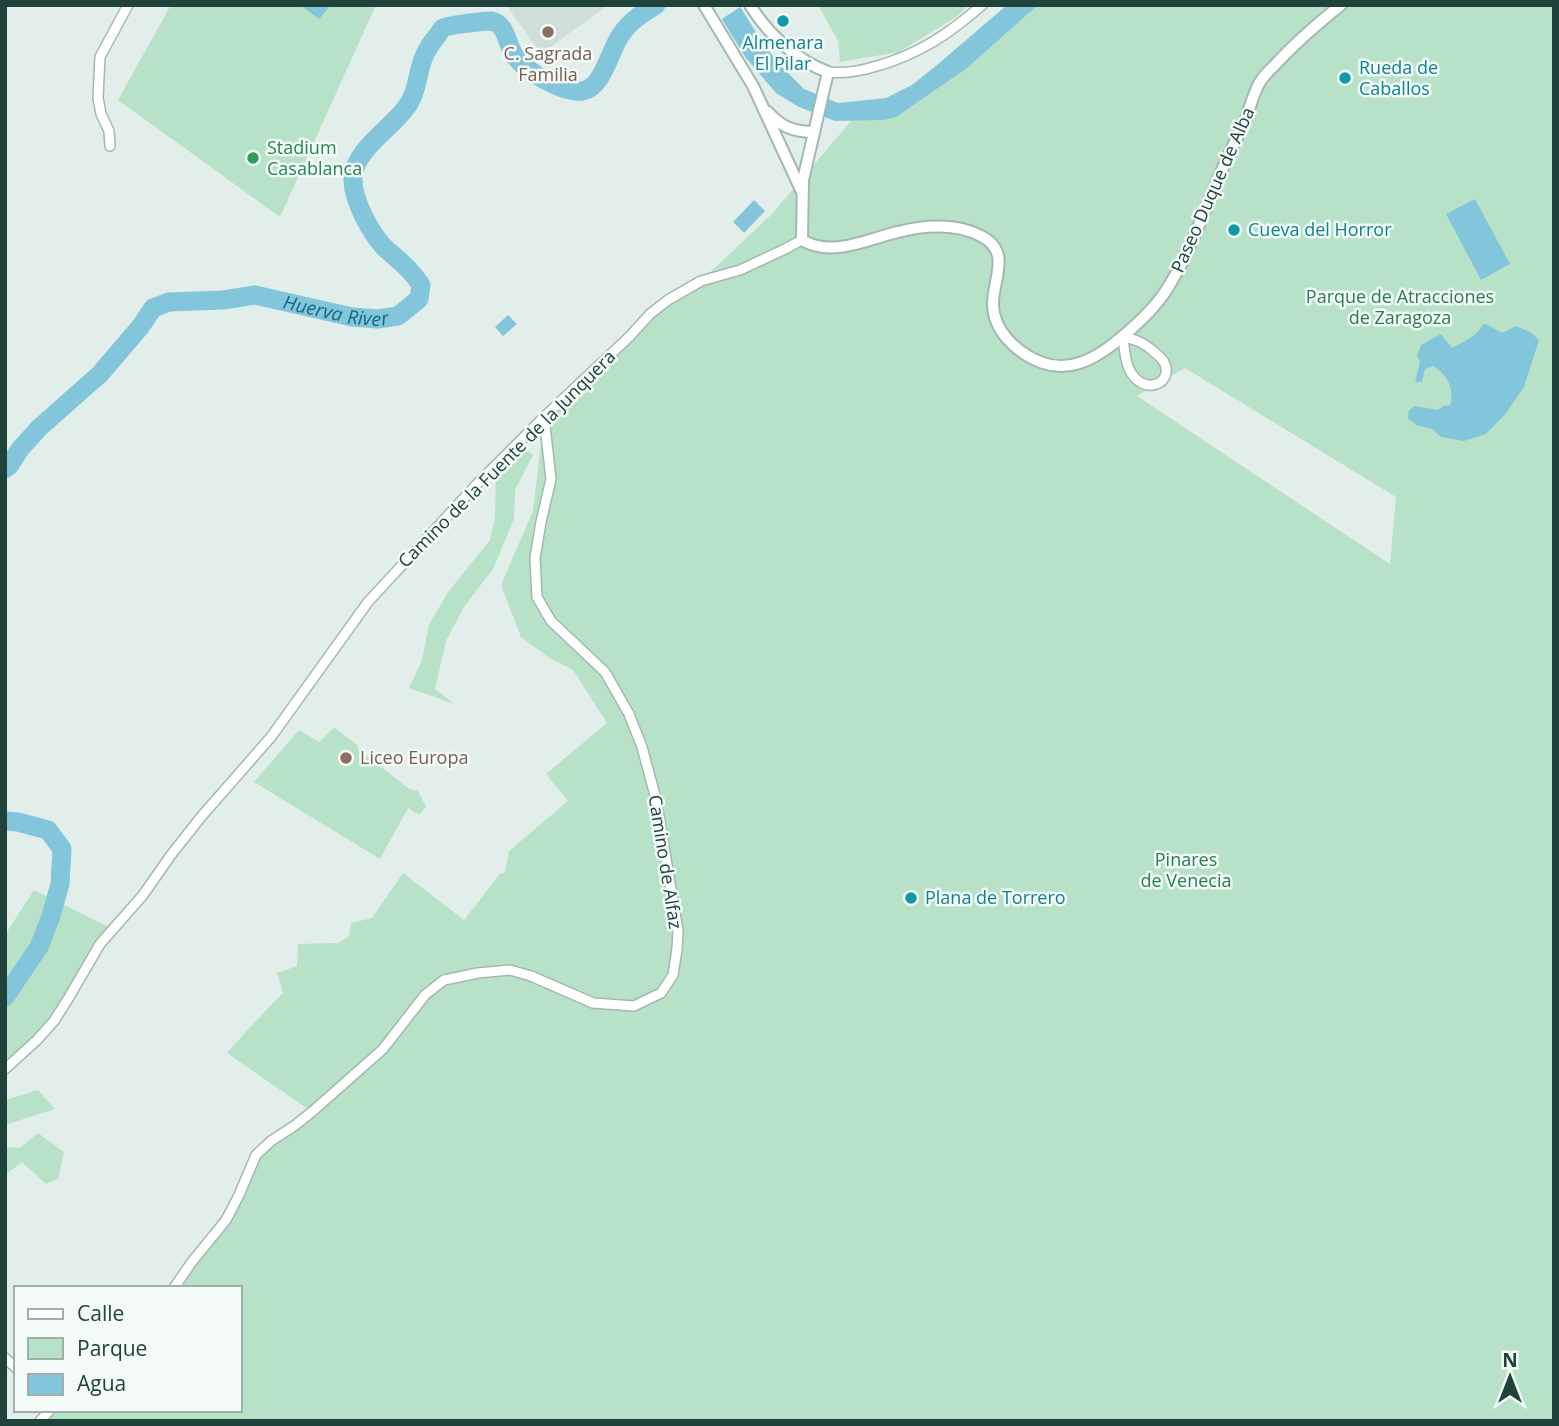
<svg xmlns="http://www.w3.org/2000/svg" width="1559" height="1426" font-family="'Open Sans',sans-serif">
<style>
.built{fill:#d0ded9}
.green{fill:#b8e2c7;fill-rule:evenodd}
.water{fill:#83c5da}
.pier{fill:#e2eeea}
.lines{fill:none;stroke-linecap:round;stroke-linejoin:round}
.river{stroke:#83c5da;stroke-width:19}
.minor-casing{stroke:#a4b7b2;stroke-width:12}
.tertiary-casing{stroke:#a4b7b2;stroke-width:14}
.minor{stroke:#fff;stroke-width:9}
.tertiary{stroke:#fff;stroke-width:10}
.culture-dot{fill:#0f9aa8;stroke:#f3faf7;stroke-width:2.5}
.education-dot{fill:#8d6e63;stroke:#f3faf7;stroke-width:2.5}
.leisure-dot{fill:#2e9e5b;stroke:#f3faf7;stroke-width:2.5}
.labels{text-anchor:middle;stroke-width:5;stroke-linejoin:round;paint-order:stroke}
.culture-label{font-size:18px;fill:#0d838f;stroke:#f3faf7;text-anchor:start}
.education-label{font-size:18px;fill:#785e54;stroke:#f3faf7}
.leisure-label{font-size:18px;fill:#27864d;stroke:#f3faf7;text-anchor:start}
.street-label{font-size:18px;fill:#1f423b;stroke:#f3faf7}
.park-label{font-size:18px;fill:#247e4f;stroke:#f3faf7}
.water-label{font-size:19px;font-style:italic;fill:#126885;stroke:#f3faf7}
</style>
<rect width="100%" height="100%" fill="#e2eeea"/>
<polygon class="built" points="506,5 608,5 541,54"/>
<g class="green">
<polygon points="171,5 376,5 280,217 118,100"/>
<polygon points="818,5 969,5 956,17 899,52 840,62 838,41"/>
<path d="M1038,5H1554V1421H40L50,1410H240V1288H174L226,1220L256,1155L312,1112L227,1053L251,1026L283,993L277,973L297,966L298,944L338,943L349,936L351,923L372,918L403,873L464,920L500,874L505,873L509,851L568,801L546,774L607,723L573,670L551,659L521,637L501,585L533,511L544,417L650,314L701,281L771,215L852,120L967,68ZM1185,368L1396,497L1390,564L1137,396Z"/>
<polygon points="518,443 533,455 515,490 514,519 493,569 464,607 446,641 435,689 454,704 409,688 422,660 429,625 448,592 490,540 495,517 496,476"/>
<polygon points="334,727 358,746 358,749 409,789 418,791 426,807 419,815 408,808 380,859 254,782 299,730 319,742"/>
<polygon points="34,890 113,929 68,999 5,1069 5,935"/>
<polygon points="38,1090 55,1109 5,1125 5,1100"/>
<polygon points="38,1133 64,1152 58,1179 46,1184 22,1162 5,1175 5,1147 20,1148"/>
</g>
<g class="water">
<polygon points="300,5 331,5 319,19"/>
<polygon points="713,5 739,5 764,45 783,68 804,89 838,103 886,98 912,85 937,65 1007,5 1038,5 967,68 896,117 883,120 835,121 799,107 776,93 746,58"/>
<polygon points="1475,199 1510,264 1481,280 1446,214"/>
<polygon points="754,200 765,211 744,233 733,222"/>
<polygon points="508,315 517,324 503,336 495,327"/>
<path d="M1483,324H1486L1502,333L1516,326L1530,332L1539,340L1524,387L1506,413L1486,434L1464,441L1441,437L1432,429L1416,425L1408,418L1409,410L1415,406L1438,410L1443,406L1450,405C1455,389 1447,374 1433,366L1425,369L1422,382H1415L1420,362L1417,355L1421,345L1441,334L1452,348C1463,342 1478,336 1483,324Z"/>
</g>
<polygon class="pier" points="709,5 743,5 719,21"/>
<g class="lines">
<g class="river">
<path id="s1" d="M5,469L9,466L20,449L39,428L100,374L141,326L153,308L169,302L223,300L255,295L352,317L378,319L398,316L419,299L421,285C409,267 399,261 384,247C370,232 353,200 353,180C352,152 390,129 405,109C417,95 417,75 423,59C426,51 431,43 437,36C439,34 440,30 443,28C448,25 485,21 491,21C506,23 507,44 514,55C525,71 562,93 582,91C602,89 610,51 620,36C629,22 641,14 656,5"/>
<polyline points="5,821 18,822 48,830 62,849 60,884 51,916 39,947 5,997"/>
</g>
<defs>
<g id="minor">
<path d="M828,72C845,74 861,71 877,66C919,54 949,34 982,5"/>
<polyline points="110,146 109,131 101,114 98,98 100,57 128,5"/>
<path d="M1123,337C1135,339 1142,342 1152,350C1156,354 1161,357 1164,362C1175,383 1143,398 1129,369C1125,360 1124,348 1123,337Z"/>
<polyline points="5,1069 37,1040 54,1021 68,999 100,944 143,895 171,855 201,817 271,737 368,602 478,483 544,417 629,337 650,314 668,300 701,281 740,270 783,250 802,240"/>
<polyline points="174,1288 191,1263 226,1220 239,1195 256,1155 271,1141 294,1126 313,1111 383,1049 425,995 444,980 478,973 510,970 531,976 593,1003 634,1006 661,993 673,975 677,949 678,931 656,799 642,747 629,714 605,672 551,621 537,597 535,558 541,522 551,479 544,417"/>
<polyline points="5,1358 16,1368"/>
<polyline points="40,1421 50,1410"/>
</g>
<g id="tertiary">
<polyline points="704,5 753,86 802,192"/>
<path d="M750,5C767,33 797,61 828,72L803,180L802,240C832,258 867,239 898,232C924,225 957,223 981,236C1011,251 994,277 993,302C992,331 1018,354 1043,363C1069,372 1092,360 1112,345C1131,330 1154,310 1167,289C1188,256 1201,219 1216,184C1225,162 1235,142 1245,121C1250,108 1253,94 1260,82C1264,75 1269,71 1274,66C1295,43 1317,24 1341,5"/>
<path d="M768,112C781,127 794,132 814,132"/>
</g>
</defs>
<use href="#minor" class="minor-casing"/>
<use href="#tertiary" class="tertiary-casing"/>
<use href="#minor" class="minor"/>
<use href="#tertiary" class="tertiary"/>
</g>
<g class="culture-dot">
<circle cx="783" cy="21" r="7"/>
<circle cx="1345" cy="78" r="7"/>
<circle cx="1234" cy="230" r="7"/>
<circle cx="911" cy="898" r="7"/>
</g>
<g class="education-dot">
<circle cx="548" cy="32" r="7"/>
<circle cx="346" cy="758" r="7"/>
</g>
<circle class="leisure-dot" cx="253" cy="158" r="7"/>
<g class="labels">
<g class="culture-label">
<text x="783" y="49" text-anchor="middle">Almenara<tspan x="783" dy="21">El Pilar</tspan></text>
<text x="1359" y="74">Rueda de<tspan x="1359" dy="21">Caballos</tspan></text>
<text x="1248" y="236">Cueva del Horror</text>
<text x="925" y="904">Plana de Torrero</text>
</g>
<g class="education-label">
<text x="548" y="60">C. Sagrada<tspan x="548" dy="21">Familia</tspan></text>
<text x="360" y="764" text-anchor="start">Liceo Europa</text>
</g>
<g class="leisure-label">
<text x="267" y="154">Stadium<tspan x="267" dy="21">Casablanca</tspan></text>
</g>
<g class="street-label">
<text transform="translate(1213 190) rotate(-66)" y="6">Paseo Duque de Alba</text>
<text transform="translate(507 459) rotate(-45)" y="6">Camino de la Fuente de la Junquera</text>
<text transform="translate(665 862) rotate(81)" y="6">Camino de Alfaz</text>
</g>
<g class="park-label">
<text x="1400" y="303">Parque de Atracciones<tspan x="1400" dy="21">de Zaragoza</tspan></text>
<text x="1186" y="866">Pinares<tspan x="1186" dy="21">de Venecia</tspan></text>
</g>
<g class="water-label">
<text dy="7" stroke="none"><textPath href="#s1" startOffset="406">Huerva River</textPath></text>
</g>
</g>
<rect width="1559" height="1426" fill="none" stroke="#1f423b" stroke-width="14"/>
<rect x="14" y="1286" width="228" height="126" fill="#f3faf7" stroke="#9eb0ac" stroke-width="2"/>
<rect x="28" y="1309" width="35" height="10" fill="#ffffff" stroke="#9eb0ac" stroke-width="2"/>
<text x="77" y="1321" font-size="21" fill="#1f423b">Calle</text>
<rect x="28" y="1338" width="35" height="21" fill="#b8e2c7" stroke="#9eb0ac" stroke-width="2"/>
<text x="77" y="1356" font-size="21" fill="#1f423b">Parque</text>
<rect x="28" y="1374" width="35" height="21" fill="#83c5da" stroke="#9eb0ac" stroke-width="2"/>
<text x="77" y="1391" font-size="21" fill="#1f423b">Agua</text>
<g transform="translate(1510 1377)" stroke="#f3faf7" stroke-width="5" paint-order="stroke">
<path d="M0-5L12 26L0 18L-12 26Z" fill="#1f423b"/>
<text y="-10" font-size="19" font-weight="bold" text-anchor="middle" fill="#1f423b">N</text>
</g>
</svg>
